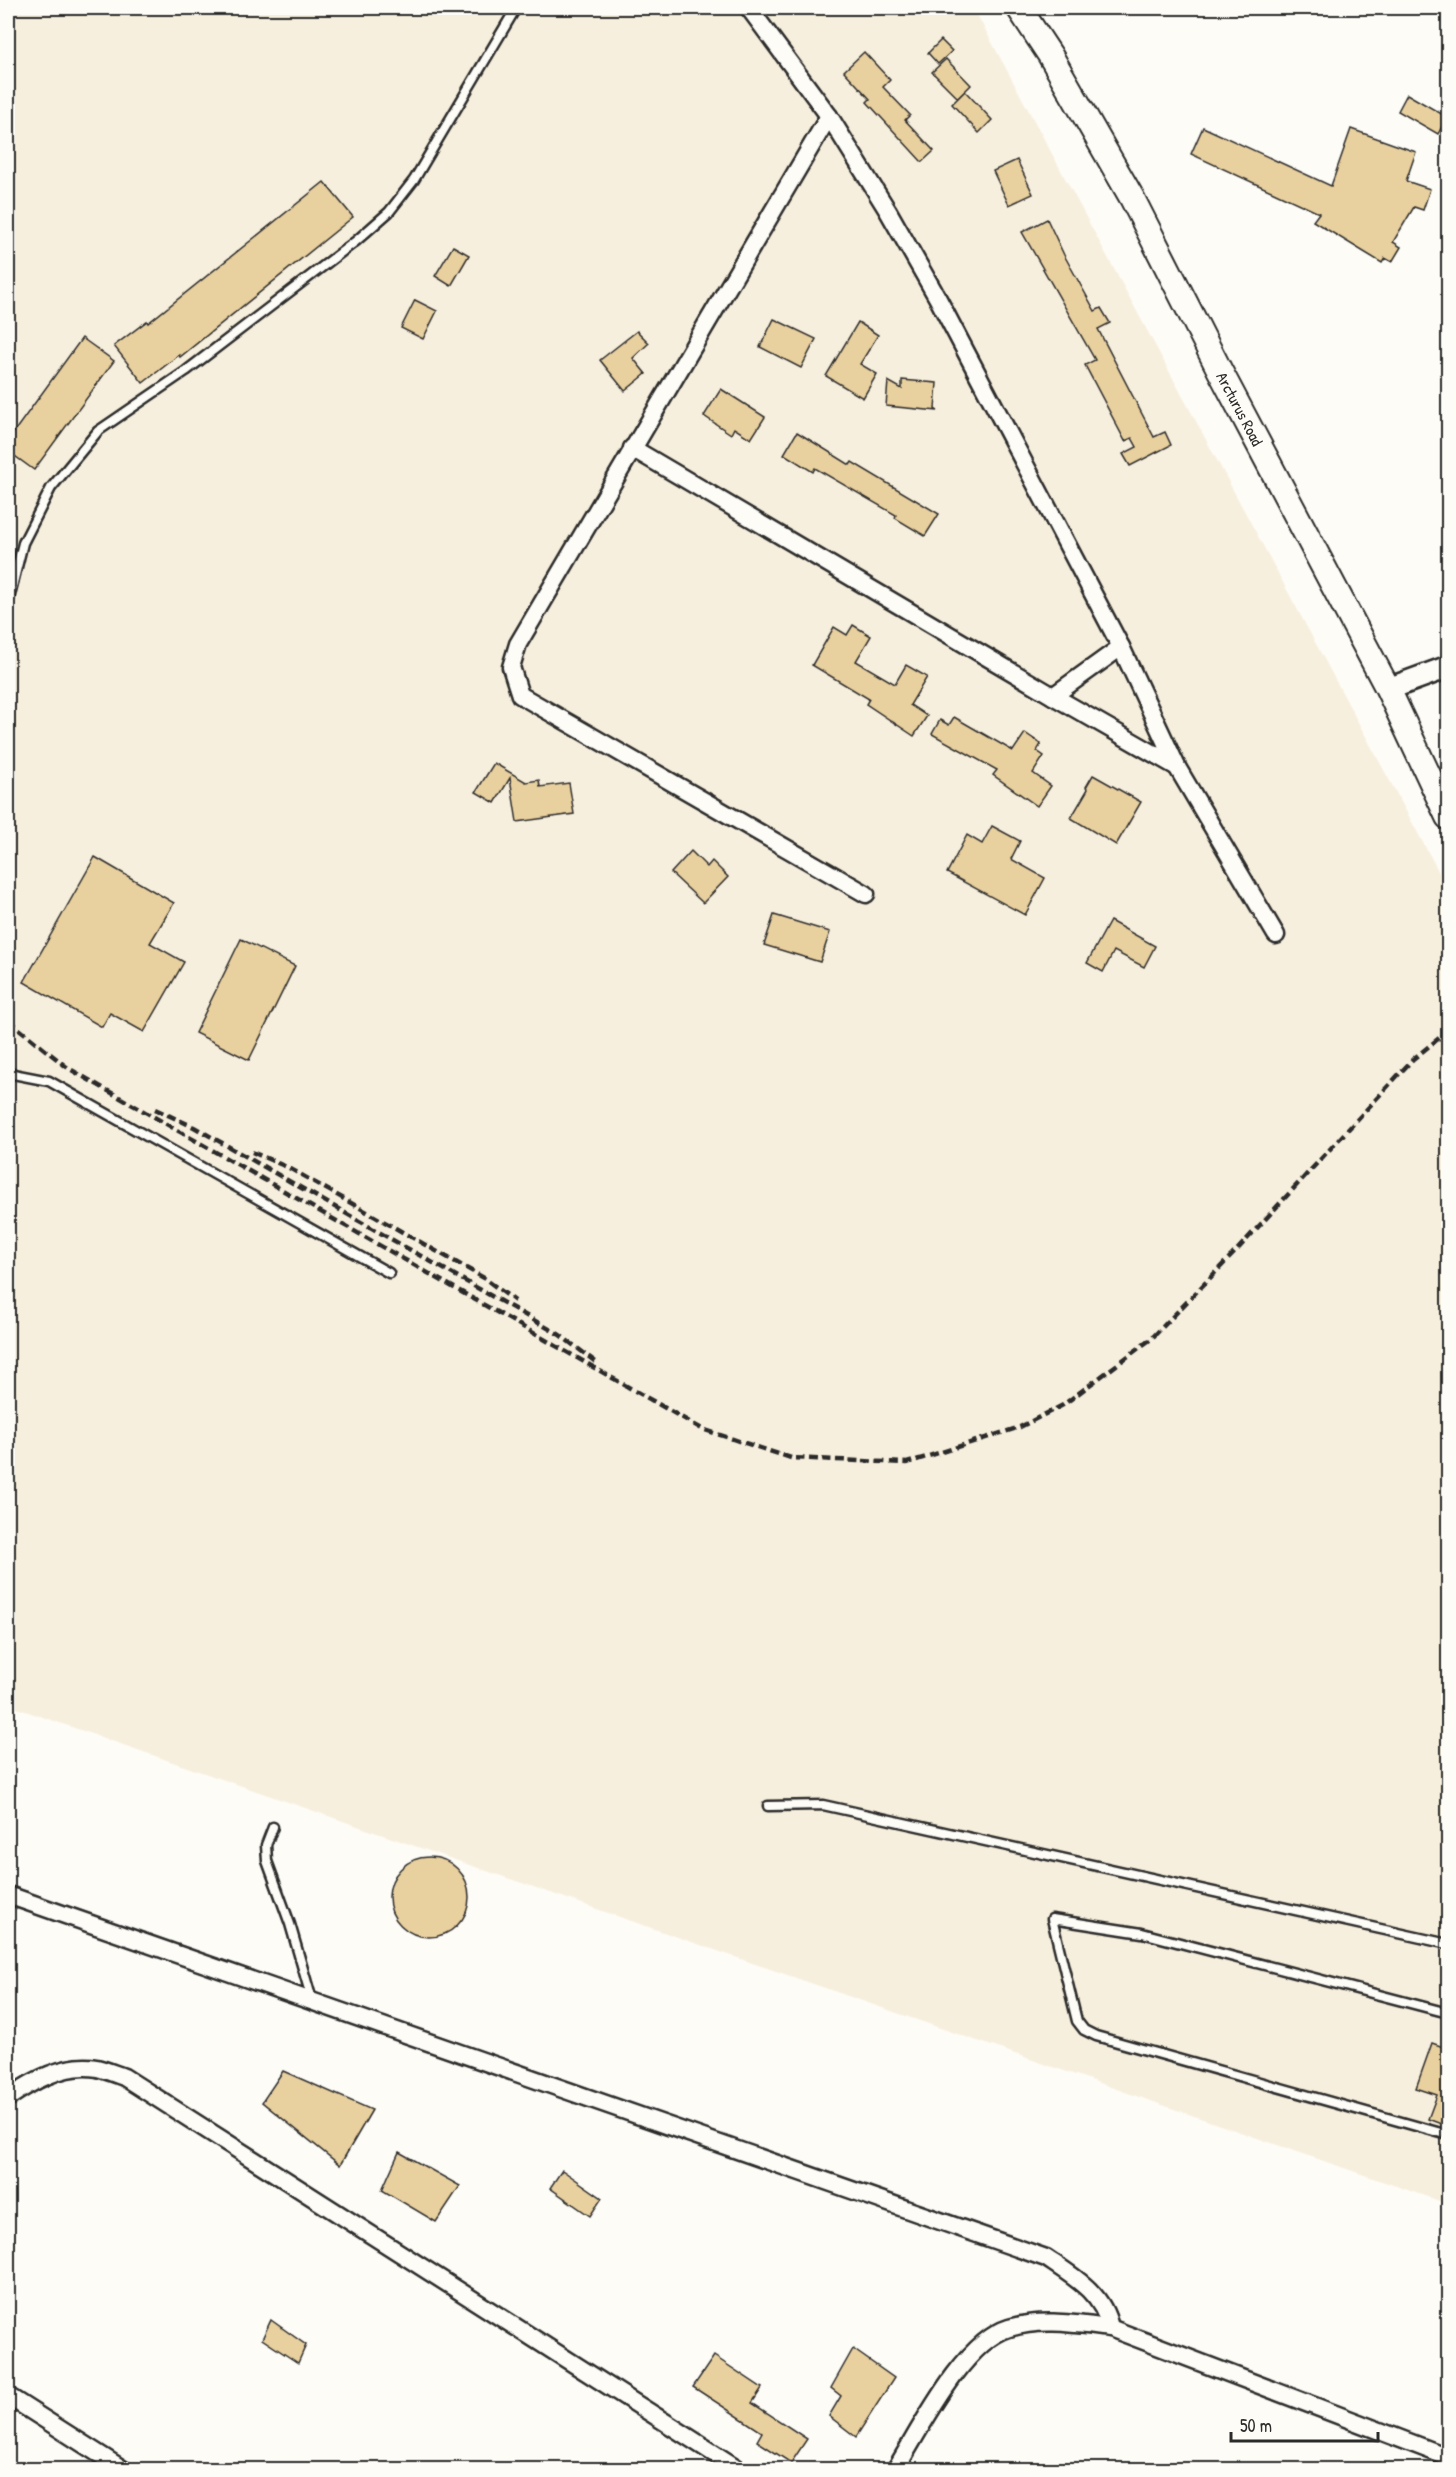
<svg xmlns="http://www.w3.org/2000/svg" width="1456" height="2477" font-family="'Patrick Hand',sans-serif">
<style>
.built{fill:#f7efdd}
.building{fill:#e9d09f;stroke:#2b2b2b;stroke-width:1.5}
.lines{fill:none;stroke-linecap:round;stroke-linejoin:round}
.service-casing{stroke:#2b2b2b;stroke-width:13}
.minor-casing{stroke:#2b2b2b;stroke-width:21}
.tertiary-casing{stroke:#2b2b2b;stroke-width:26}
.secondary-casing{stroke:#2b2b2b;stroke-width:28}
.service{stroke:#fdfcf7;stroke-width:8}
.minor{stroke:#fdfcf7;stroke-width:16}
.tertiary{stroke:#fdfcf7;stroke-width:21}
.secondary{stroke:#fdfcf7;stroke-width:24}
.rail{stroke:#2b2b2b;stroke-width:4.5;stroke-dasharray:9 4.5;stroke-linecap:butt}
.labels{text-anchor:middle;stroke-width:5;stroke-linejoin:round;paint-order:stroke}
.street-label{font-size:16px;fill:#2b2b2b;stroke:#fdfcf7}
</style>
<rect width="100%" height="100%" fill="#fdfcf7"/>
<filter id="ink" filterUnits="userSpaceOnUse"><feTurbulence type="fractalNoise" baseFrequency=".0167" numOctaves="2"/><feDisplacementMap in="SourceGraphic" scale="12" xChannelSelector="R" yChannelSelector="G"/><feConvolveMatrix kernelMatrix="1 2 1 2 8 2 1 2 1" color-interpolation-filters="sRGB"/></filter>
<g filter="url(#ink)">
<polygon class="built" points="8,8 972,8 974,9 1448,889 1448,2204 8,1705"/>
<g class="building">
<polygon points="941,40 952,51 938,64 928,53"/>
<polygon points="864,52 890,80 883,87 910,115 905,120 934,151 922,162 867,102 870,99 844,71"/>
<polygon points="946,59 971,85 958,98 932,72"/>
<polygon points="965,91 992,120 979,133 952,104"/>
<polygon points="1407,94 1447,117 1438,134 1398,111"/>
<polygon points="1203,127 1331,186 1351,129 1416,152 1406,181 1430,189 1423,210 1414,207 1393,242 1401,247 1392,262 1385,258 1382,263 1313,221 1319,213 1191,154"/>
<polygon points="1017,160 1033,194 1009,205 993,171"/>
<polygon points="324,182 353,217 180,357 179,355 143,383 114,346 147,321 148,323"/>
<polygon points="1047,219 1064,255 1095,311 1101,308 1110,323 1098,329 1154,437 1165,432 1171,445 1130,466 1123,454 1137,447 1132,438 1125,441 1085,365 1095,360 1022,232"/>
<polygon points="453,246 469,255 451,286 435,276"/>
<polygon points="415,300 437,311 423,339 401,328"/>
<polygon points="774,319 816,339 801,368 760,347"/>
<polygon points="858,322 878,335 860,364 877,374 863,398 826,376"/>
<polygon points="637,331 649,343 633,358 646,374 625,391 600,360"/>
<polygon points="82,338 114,361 34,470 8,451 8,440"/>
<polygon points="902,380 937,383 935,409 938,411 886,406 888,381 902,389"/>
<polygon points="721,389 765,417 751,439 734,428 731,434 704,416"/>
<polygon points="797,432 850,465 852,462 939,514 925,536 895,518 896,515 815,468 813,472 784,454"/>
<polygon points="853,625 871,636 856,661 895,684 906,665 927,677 910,705 927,716 914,736 866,704 869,699 812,665 834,627 847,635"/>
<polygon points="954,717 1013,751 1025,733 1041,744 1037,751 1044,756 1033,773 1051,786 1037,806 993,775 997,770 932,734 940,720 949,725"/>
<polygon points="494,763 526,782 539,780 540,787 569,783 574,814 517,822 510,778 495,803 476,792"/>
<polygon points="1093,775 1141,802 1116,845 1071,818 1088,789 1086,787"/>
<polygon points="992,826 1020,841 1011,859 1045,878 1025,915 947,873 967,835 982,844"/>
<polygon points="691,851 707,867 712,861 728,877 703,903 671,873"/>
<polygon points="95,857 174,903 150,943 184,962 144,1032 110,1013 102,1027 24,982"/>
<polygon points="774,915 830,932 820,962 764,945"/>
<polygon points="1110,921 1155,946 1144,967 1114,951 1103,972 1087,963"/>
<polygon points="241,939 295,966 249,1060 195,1033"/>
<circle cx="429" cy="1897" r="40"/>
<polygon points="1432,2043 1449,2049 1449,2127 1428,2119 1437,2095 1416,2088"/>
<polygon points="283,2071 372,2110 340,2165 262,2102"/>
<polygon points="399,2152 460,2186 436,2222 382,2190"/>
<polygon points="562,2170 602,2198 590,2216 550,2188"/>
<polygon points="271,2320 306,2345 298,2363 262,2339"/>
<polygon points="853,2349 894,2378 856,2437 829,2416 841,2396 831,2388"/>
<polygon points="714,2356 762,2388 752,2403 807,2439 791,2463 757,2441 762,2432 693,2387"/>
</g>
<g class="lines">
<defs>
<g id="service">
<polyline points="8,603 23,543 51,488 98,431 186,371 356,241 389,212 414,180 516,8"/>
<polyline points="8,1073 49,1081 389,1273"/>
<polyline points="768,1806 823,1805 1448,1944"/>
<polyline points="273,1827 266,1845 267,1861 290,1924 312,2000"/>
<polyline points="1448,2013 1142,1933 1052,1919 1077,2021 1084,2030 1096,2036 1448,2135"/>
</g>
<g id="minor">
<polyline points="749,8 829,116 888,211 937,297 1121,647 1177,767 1276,935"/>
<polyline points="829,116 518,644 511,667 520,695 866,894"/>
<polyline points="632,448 1053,696 1121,647"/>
<polyline points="1053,696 1177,767"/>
<path d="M8,1895L1046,2258C1074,2277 1103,2293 1110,2328"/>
<path d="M8,2098C32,2081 65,2062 97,2068C106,2070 115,2074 124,2077L740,2470"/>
<polyline points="8,2396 124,2470"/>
<path d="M895,2470C920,2430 963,2342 1009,2328C1042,2318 1076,2324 1110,2328L1448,2457"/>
</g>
<polyline id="tertiary" points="1388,689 1448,667"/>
<g id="secondary">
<path id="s1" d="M1019,8L1050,55L1132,198L1220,371L1388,689L1448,817"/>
</g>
</defs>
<use href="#service" class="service-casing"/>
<use href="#minor" class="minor-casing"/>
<use href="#tertiary" class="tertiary-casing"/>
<use href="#secondary" class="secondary-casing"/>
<use href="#service" class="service"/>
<use href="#minor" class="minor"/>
<use href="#tertiary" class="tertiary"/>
<use href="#secondary" class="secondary"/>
<g class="rail">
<polyline points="8,1020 68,1068 702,1429 791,1458 907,1463 1020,1427 1063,1405 1151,1339 1236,1251 1413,1059 1448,1031"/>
<polyline points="155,1109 194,1127 560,1335 597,1363"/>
<polyline points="252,1152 289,1168 484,1278 515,1301"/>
</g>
</g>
</g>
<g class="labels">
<g class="street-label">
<text dy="6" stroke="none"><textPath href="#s1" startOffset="458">Arcturus Road</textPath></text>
</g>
</g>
<rect width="1456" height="2477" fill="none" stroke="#fdfcf7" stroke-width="30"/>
<rect x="15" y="15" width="1426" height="2447" fill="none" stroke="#2b2b2b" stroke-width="2" filter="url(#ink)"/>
<path d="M1231 2432v9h147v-9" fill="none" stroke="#2b2b2b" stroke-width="3"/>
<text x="1240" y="2432" font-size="18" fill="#2b2b2b" stroke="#fdfcf7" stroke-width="4.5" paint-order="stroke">50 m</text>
</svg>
